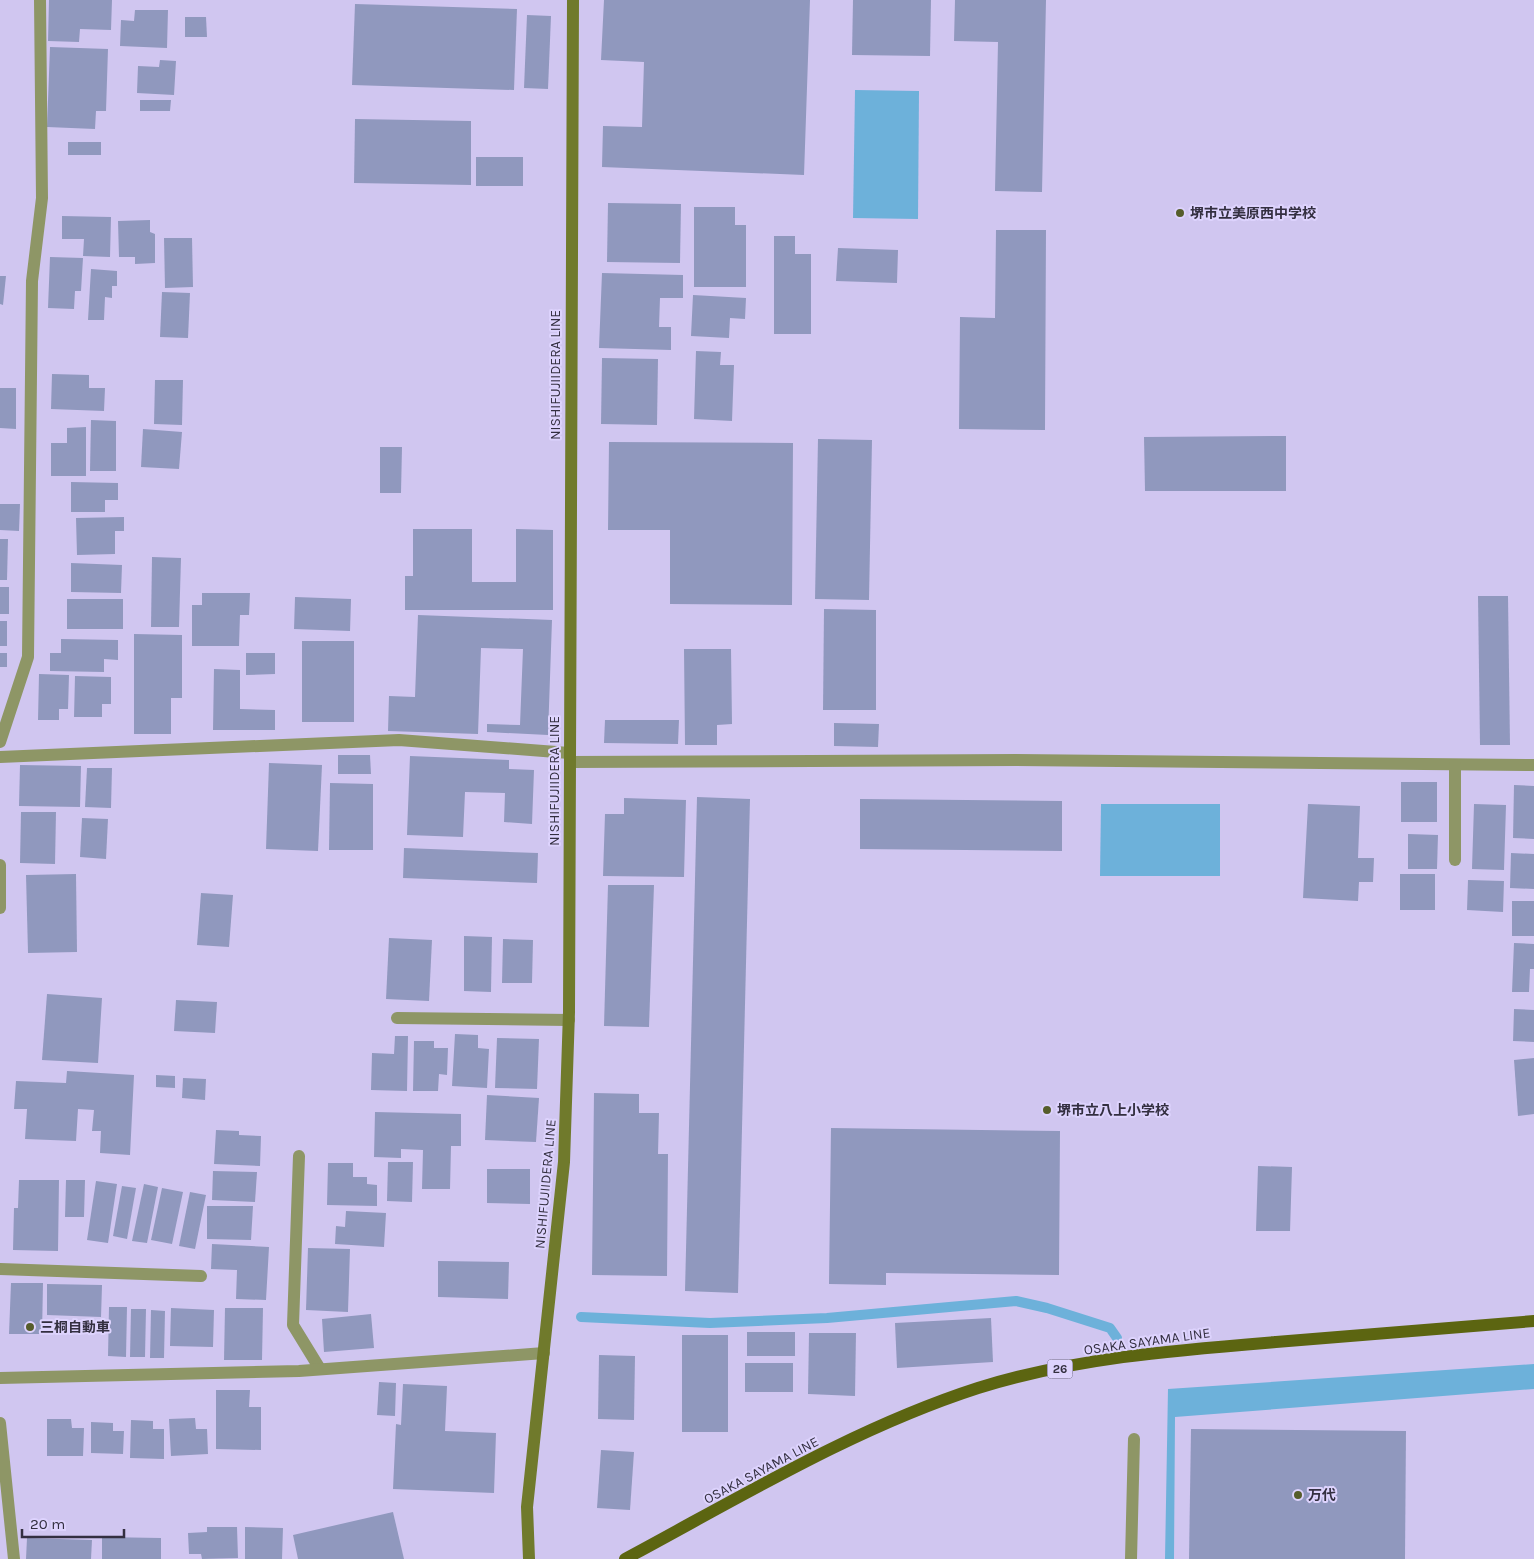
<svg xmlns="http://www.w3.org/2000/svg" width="1534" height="1559" font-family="Karla,'Noto Sans JP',sans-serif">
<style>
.water{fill:#6db1da}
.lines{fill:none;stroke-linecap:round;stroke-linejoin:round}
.stream{stroke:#6db1da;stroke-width:10}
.building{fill:#9098be}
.minor{stroke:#8e9666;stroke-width:12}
.secondary{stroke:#707a2c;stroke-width:12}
.primary{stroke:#5c6511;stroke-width:12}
.poi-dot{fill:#565d2b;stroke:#ddd3fd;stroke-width:2}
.labels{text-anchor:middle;stroke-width:4;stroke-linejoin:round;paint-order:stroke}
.shield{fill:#ddd3fd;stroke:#666079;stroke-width:1}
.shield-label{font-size:12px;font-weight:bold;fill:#332f40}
.poi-label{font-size:14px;font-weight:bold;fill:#332f40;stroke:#ddd3fd;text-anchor:start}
.street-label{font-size:14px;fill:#332f40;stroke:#ddd3fd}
</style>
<rect width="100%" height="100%" fill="#d0c6f0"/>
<g class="water">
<polygon points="855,90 919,91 918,219 853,218"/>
<polygon points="1101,804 1220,804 1220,876 1100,876"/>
<polygon points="1534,1364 1534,1389 1175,1417 1174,1559 1165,1559 1168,1389"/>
</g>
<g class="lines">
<polyline class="stream" points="581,1317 710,1323 827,1318 1016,1301 1047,1308 1110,1328 1117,1338"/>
</g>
<g class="building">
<polygon points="49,0 112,0 111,30 80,29 79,42 48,41"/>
<polygon points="604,0 810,0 804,175 602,167 603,126 642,127 644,62 601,60"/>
<polygon points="853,0 931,0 930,56 852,55"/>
<polygon points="955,0 1046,0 1042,192 995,191 998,42 954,41"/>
<polygon points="355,4 517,9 514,90 352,85"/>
<polygon points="135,10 168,10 167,48 120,46 121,20 134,21"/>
<polygon points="527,15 551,16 548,89 524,88"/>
<polygon points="185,17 206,17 207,37 185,37"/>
<polygon points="50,47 108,49 106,111 96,111 95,129 47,127"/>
<polygon points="160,60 176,61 174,95 137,93 138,66 159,67"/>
<polygon points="140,100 171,100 170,111 140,111"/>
<polygon points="355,119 471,121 471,185 354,183"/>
<rect x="68" y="142" width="33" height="13"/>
<rect x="476" y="157" width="47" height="29"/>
<polygon points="608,203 681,204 680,263 607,262"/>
<polygon points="694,207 735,207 735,225 746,225 746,287 694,287"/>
<polygon points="62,216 111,217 110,257 83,256 84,239 62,239"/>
<polygon points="150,220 150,232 155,234 155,263 135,264 135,257 119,257 118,221"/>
<polygon points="996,230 1046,230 1045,430 959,429 960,317 995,318"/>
<polygon points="774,236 795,236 795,254 811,254 811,334 774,334"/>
<polygon points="164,238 192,238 193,287 165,288"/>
<polygon points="838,248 898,250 897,283 836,281"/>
<polygon points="50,257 83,258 81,291 75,291 74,309 48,308"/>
<polygon points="91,269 117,271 117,286 112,286 112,298 105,297 104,320 88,320"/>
<polygon points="602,273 683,275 683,298 660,298 659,327 671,327 671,350 599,348"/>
<polygon points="0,276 6,276 3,305 0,304"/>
<polygon points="162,292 190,293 188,338 160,337"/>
<polygon points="693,295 746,298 745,319 730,318 729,338 691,336"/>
<polygon points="696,351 721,352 720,365 734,365 732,421 694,419"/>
<polygon points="602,358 658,359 657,425 601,424"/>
<polygon points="52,374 89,375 89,388 105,388 104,411 51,409"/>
<polygon points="155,380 183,380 182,425 154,424"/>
<polygon points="0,388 16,388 16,429 0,428"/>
<polygon points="91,420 116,421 116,471 90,471"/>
<polygon points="86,427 86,476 51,476 51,443 67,443 67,428"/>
<polygon points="143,429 182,432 179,469 141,467"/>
<polygon points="1286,436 1286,491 1145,491 1144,437"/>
<polygon points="818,439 872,440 869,600 815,599"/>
<polygon points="609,442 793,443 792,605 670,604 670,530 608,530"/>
<polygon points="380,447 402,447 401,493 380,493"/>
<polygon points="71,482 118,483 118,500 105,500 105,512 71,512"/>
<polygon points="0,504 20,504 19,531 0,530"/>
<polygon points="124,517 124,531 115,531 115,554 77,555 76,518"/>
<polygon points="413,529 472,529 472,582 516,582 516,529 553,530 553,610 405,610 405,576 413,576"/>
<polygon points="0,539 8,539 7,580 0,580"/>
<polygon points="152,557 181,558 179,627 151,627"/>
<polygon points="71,563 122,565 121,593 71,592"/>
<rect x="0" y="587" width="9" height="27"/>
<polygon points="202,593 250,593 249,615 240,615 239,646 192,646 192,605 202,605"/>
<polygon points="1478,596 1508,596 1510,745 1480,745"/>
<polygon points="295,597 351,599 350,631 294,629"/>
<rect x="67" y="599" width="56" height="30"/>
<polygon points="824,609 876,610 876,710 823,710"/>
<polygon points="418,615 552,620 548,735 487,732 487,724 520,725 523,649 481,648 478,734 388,731 389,696 415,697"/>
<rect x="0" y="621" width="7" height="25"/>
<polygon points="134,634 182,635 182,698 171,698 171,734 134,734"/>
<polygon points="61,639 118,640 118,660 104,659 104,672 50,671 50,653 61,653"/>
<rect x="302" y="641" width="52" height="81"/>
<polygon points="684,649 731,649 732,724 717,725 717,745 685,745"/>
<rect x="0" y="653" width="7" height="14"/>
<polygon points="246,653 275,653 275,674 246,675"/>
<polygon points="214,669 240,670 240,709 275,710 275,730 213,730"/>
<polygon points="39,674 69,675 68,709 59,709 59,720 38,720"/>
<polygon points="75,676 111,677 111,704 102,704 102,717 74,717"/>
<polygon points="605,720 679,720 678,744 604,743"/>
<polygon points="834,723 879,724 878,747 834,746"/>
<polygon points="338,755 370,755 371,774 338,774"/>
<polygon points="410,756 509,760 509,769 534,770 532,824 504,822 505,793 465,792 463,837 407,835"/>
<polygon points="269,763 322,765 318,851 266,849"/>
<polygon points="20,765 81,766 80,807 19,806"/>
<polygon points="87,768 112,768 111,808 85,807"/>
<rect x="1401" y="782" width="36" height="40"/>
<polygon points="330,783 373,784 373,850 329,850"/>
<polygon points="1514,785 1534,786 1534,839 1513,838"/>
<polygon points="697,797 750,799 738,1293 685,1291"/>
<polygon points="624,798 686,800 684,877 603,876 605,814 624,814"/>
<polygon points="860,799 1062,801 1062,851 860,849"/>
<polygon points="1308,804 1360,806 1358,858 1374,858 1373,882 1359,882 1358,901 1303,898"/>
<polygon points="1474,804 1506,805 1504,870 1472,869"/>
<polygon points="21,812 56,812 55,864 20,863"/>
<polygon points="82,818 108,819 106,859 80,857"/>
<polygon points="1408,834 1438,835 1437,869 1408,869"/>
<polygon points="404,848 538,853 537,883 403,878"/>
<polygon points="1511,853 1534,854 1534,889 1510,888"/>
<polygon points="76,874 77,952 28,953 26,875"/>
<rect x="1400" y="874" width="35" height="36"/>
<polygon points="1468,880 1504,881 1503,912 1467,910"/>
<polygon points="608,885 654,885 649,1027 604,1026"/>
<polygon points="201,893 233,895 229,947 197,945"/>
<rect x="1512" y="901" width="22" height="35"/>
<polygon points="464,936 492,937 491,992 464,991"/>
<polygon points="389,938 432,940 429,1001 386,999"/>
<polygon points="503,939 533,940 532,983 502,983"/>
<polygon points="1514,943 1534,944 1534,969 1530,969 1529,992 1512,992"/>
<polygon points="47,994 102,998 98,1063 42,1060"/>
<polygon points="176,1000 217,1002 215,1033 174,1031"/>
<polygon points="1514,1009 1534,1010 1534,1042 1513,1041"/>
<polygon points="455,1034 478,1035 478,1048 489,1049 487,1088 452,1086"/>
<polygon points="395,1036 408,1036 407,1091 371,1090 372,1053 394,1054"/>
<polygon points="497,1038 539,1039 537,1089 495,1088"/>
<polygon points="414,1041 434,1041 434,1048 448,1048 447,1075 439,1074 438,1091 413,1091"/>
<polygon points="1534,1058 1534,1114 1518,1116 1514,1060"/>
<polygon points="67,1071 134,1075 130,1155 100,1153 101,1131 92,1131 94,1110 78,1109 76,1141 25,1139 27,1109 14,1109 16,1081 66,1083"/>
<polygon points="156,1075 175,1076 175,1088 156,1087"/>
<polygon points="183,1078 206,1079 205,1100 182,1098"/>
<polygon points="594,1093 639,1094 639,1113 659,1113 658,1154 668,1154 667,1276 592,1275"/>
<polygon points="487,1095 539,1098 536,1142 485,1140"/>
<polygon points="375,1112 461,1114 461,1146 451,1146 450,1189 422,1189 423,1150 401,1149 401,1158 374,1157"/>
<polygon points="831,1128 1060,1131 1059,1275 886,1273 886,1285 829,1284"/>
<polygon points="216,1130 239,1131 239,1135 261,1136 260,1166 214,1164"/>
<polygon points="388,1162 413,1162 412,1202 387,1201"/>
<polygon points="328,1163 353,1163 353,1177 367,1177 367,1184 377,1185 377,1206 327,1205"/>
<polygon points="1258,1166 1292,1167 1290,1231 1256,1231"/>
<polygon points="487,1169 530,1169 530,1204 487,1203"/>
<polygon points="213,1171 257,1172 255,1202 212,1200"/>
<polygon points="19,1180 59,1180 58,1251 13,1250 14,1208 18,1208"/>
<polygon points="66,1180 85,1180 84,1217 65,1217"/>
<polygon points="96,1181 117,1184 108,1243 87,1240"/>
<polygon points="144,1184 158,1187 147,1243 132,1241"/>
<polygon points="122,1186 136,1188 127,1239 113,1236"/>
<polygon points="162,1188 183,1192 172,1244 151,1240"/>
<polygon points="190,1192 206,1195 195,1249 179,1246"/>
<polygon points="207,1206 253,1206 251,1240 207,1239"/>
<polygon points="346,1211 386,1213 384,1247 335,1244 336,1226 345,1227"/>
<polygon points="212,1244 269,1247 266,1300 236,1299 237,1270 211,1269"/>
<polygon points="308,1248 350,1249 348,1312 306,1310"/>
<polygon points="438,1261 509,1262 508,1299 438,1297"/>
<polygon points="11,1283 43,1283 42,1334 9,1334"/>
<polygon points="47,1284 102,1285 101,1317 47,1315"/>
<polygon points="109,1307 127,1307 126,1357 108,1356"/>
<polygon points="171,1308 214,1310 213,1347 170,1346"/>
<polygon points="225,1308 263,1308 262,1360 224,1360"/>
<polygon points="131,1309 146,1309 145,1357 130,1357"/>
<polygon points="151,1310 165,1311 164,1358 150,1358"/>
<polygon points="371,1314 374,1348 324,1352 322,1319"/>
<polygon points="991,1318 993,1362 897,1368 895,1323"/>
<rect x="747" y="1332" width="48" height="24"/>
<polygon points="809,1333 856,1333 855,1396 808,1394"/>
<rect x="682" y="1335" width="46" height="97"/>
<polygon points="599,1355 635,1356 634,1420 598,1419"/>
<rect x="745" y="1363" width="48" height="29"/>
<polygon points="379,1382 396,1383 395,1416 377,1415"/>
<polygon points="403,1384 447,1386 445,1431 496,1433 494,1493 393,1489 396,1424 401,1425"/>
<polygon points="216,1390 250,1390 249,1407 261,1407 261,1450 216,1449"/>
<polygon points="195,1418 196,1429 207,1429 208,1454 171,1456 169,1419"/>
<polygon points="47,1419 71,1419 72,1428 84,1428 83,1456 47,1456"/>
<polygon points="131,1420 153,1421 153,1429 164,1429 164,1459 130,1458"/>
<polygon points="91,1422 113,1423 113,1431 124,1431 123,1454 91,1453"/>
<polygon points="1191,1429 1406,1431 1405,1559 1189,1559"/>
<polygon points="601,1450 634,1452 630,1510 597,1508"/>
<polygon points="393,1512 404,1559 298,1559 293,1535"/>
<polygon points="207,1527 237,1527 238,1558 202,1559 201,1554 189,1554 188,1533 207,1532"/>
<polygon points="245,1527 283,1528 282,1559 245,1559"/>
<polygon points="102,1537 161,1538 161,1559 102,1559"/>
<polygon points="27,1538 92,1540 91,1559 26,1559"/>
</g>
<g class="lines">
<g class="minor">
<polyline points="0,742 28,657 32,281 42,198 40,0"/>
<polyline points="0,757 399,740 569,753"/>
<polyline points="570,762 1015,760 1534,765"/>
<polyline points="1455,860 1455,765"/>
<polyline points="0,865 0,908"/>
<polyline points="397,1018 569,1020"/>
<polyline points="299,1156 293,1325 320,1369"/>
<polyline points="0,1269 201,1276"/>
<polyline points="0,1378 299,1371 544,1353"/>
<polyline points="0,1423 14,1559"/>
<polyline points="1131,1559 1134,1439"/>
</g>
<polyline class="secondary" points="529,1559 527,1507 564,1162 569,1012 573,0"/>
<path class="primary" d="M625,1559C739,1498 854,1428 978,1388C1073,1358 1177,1350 1276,1342C1362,1335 1448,1328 1534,1321"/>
</g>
<g class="poi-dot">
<circle cx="1180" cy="213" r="5"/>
<circle cx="1047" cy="1110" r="5"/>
<circle cx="30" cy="1327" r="5"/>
<circle cx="1298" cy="1495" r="5"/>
</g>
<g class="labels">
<rect class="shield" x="1047.5" y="1359.5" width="25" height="19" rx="4"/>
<g class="shield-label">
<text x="1060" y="1373">26</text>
</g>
<g class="poi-label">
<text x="1190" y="218">堺市立美原西中学校</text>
<text x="1057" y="1115">堺市立八上小学校</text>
<text x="40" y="1332">三桐自動車</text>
<text x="1308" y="1500">万代</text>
</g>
<g class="street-label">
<text transform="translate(555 375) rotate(-90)" y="5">NISHIFUJIIDERA LINE</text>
<text transform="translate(554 781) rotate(-90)" y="5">NISHIFUJIIDERA LINE</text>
<text transform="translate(545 1184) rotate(-85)" y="5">NISHIFUJIIDERA LINE</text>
<text transform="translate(1147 1341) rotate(-8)" y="5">OSAKA SAYAMA LINE</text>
<text transform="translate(761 1470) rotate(-28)" y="5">OSAKA SAYAMA LINE</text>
</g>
</g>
<path d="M22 1529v8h102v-8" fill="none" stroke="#332f40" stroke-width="2.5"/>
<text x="30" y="1529" font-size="15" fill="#332f40" stroke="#ddd3fd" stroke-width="4" paint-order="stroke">20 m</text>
</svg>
